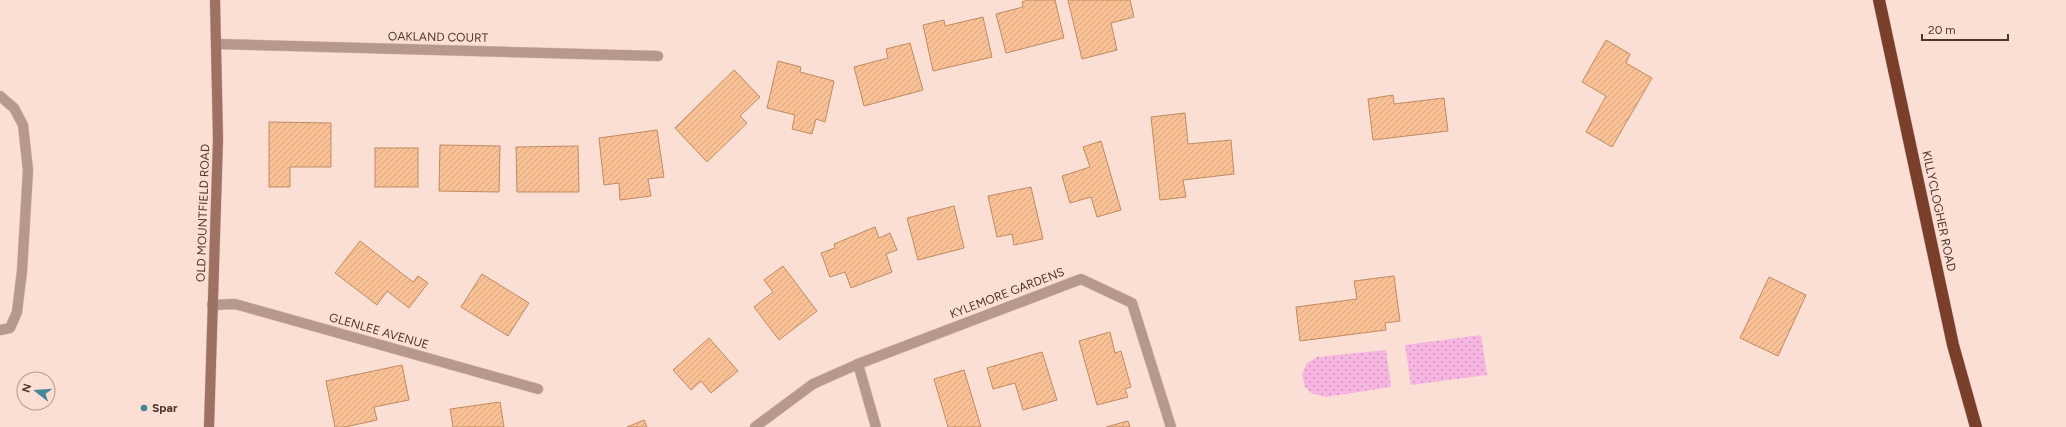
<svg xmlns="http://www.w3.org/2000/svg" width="2066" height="427" font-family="Figtree,sans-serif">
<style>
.grass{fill:url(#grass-dots)}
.building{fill:url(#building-hatch);stroke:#c08b61}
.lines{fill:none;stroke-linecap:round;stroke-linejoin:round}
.lane-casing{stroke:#d9bdb3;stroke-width:11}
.street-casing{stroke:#d9bdb3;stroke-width:11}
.secondary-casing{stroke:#d9bdb3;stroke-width:11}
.highway-casing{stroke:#d9bdb3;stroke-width:13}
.lane{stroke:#b6988e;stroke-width:10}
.street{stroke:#b6988e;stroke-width:10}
.secondary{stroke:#9d7264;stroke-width:10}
.highway{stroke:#793f2b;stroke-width:12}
.poi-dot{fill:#468699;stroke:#fbdfd5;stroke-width:1.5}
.labels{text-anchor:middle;stroke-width:3.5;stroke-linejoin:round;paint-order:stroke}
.street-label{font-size:12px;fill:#50352b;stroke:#fbdfd5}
.poi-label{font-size:12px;font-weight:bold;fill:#50352b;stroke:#fbdfd5;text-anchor:start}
</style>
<defs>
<pattern id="grass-dots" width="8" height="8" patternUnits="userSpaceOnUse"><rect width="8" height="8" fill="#f7b6e1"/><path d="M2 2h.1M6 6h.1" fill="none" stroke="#ca95b7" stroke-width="1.8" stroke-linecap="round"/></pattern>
<pattern id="building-hatch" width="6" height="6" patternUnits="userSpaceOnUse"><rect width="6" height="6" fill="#f9c195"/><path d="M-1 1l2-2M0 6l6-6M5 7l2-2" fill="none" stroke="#d7a681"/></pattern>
</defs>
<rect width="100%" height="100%" fill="#fbdfd5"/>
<g class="grass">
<polygon points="1481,335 1487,375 1411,385 1405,345"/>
<polygon points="1386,350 1391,387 1326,397 1311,393 1305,387 1302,375 1307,363 1317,357"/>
</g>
<g class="building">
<polygon points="1028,0 1055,0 1064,38 1006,53 996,14 1023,7 1022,2"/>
<polygon points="1068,0 1130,0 1134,17 1111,23 1117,50 1082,59"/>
<polygon points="983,17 992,57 933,71 923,25 944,20 945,26"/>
<polygon points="1606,40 1630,54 1626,63 1652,78 1612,147 1586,132 1606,96 1582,82"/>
<polygon points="910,43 923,90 864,106 854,67 888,58 886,49"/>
<polygon points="778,61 801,67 800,72 834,81 825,122 816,119 812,134 792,129 795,115 767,108"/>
<polygon points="734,70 760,97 740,116 747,123 707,162 675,128"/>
<polygon points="1393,95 1394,104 1444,98 1448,131 1373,140 1368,99"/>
<polygon points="1185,113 1188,144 1231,140 1234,174 1183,180 1186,197 1160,200 1151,117"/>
<polygon points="269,122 331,123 331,167 290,167 290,187 269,187"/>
<polygon points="657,130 664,177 648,179 651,196 620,200 619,183 604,185 599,138"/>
<polygon points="1101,141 1121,210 1097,217 1091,197 1070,203 1062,176 1090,167 1083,147"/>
<polygon points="440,145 500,146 499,192 439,191"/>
<polygon points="578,146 579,192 517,192 516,147"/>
<rect x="375" y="148" width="43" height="39"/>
<polygon points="1031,187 1043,239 1014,245 1012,234 997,237 988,196"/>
<polygon points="954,206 964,248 918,260 907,218"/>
<polygon points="875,227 879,238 890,233 897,250 886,254 892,272 851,288 845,272 830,277 821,253 835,248 834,244"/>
<polygon points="360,241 413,282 418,276 428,283 409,308 387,291 377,305 335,273"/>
<polygon points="783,266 817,311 779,340 754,307 773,292 764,280"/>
<polygon points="482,274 529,303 508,336 461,307"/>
<polygon points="1394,276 1400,321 1385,323 1386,330 1300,341 1296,307 1357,299 1354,281"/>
<polygon points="1769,277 1806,295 1778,356 1740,338"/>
<polygon points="1110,332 1115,353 1121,351 1131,387 1125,389 1128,397 1097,405 1079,341"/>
<polygon points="709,338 738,371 711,393 701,381 691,390 673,370"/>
<polygon points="1042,352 1057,400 1023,410 1015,383 993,389 987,368"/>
<polygon points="402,365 409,400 374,407 377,420 345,427 335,427 326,381"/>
<polygon points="964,370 981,427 948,427 934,379"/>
<polygon points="500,402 504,427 453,427 450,409"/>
<polygon points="644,420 647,427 627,427"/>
<polygon points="1128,421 1130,427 1106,427"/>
</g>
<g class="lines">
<defs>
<polyline id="lane" points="0,96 14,108 23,125 28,170 22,271 17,312 10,328 0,330"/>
<g id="street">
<polyline points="217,44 658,56"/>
<polyline points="212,305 235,304 538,389"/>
<polyline points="755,427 813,384 858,364"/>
<polyline points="876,427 858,364 1081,279 1132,303 1171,427"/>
</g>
<polyline id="secondary" points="209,427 218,139 215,0"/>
<polyline id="highway" points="1879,0 1953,345 1976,427"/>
</defs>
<use href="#lane" class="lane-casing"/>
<use href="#street" class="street-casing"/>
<use href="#secondary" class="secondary-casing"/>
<use href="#highway" class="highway-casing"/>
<use href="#lane" class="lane"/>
<use href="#street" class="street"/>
<use href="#secondary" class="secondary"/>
<use href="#highway" class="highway"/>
</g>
<circle class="poi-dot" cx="144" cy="408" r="4"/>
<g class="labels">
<g class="street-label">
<text transform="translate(438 37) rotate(1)" y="4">OAKLAND COURT</text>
<text transform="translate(1939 211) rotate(78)" y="4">KILLYCLOGHER ROAD</text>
<text transform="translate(203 213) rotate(-88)" y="4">OLD MOUNTFIELD ROAD</text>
<text transform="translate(1007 293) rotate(-21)" y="4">KYLEMORE GARDENS</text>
<text transform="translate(379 331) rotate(16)" y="4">GLENLEE AVENUE</text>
</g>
<g class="poi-label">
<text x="152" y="412">Spar</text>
</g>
</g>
<g transform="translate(36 391) rotate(287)"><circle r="19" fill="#fbdfd5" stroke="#b79b91"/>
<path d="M0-3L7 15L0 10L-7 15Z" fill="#468699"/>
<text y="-6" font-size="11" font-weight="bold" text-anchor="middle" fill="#50352b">N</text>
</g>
<path d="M1922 34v6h86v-6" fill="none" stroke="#50352b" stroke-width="2"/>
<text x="1928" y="34" font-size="12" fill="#50352b" stroke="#fbdfd5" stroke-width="3" paint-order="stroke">20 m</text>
</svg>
